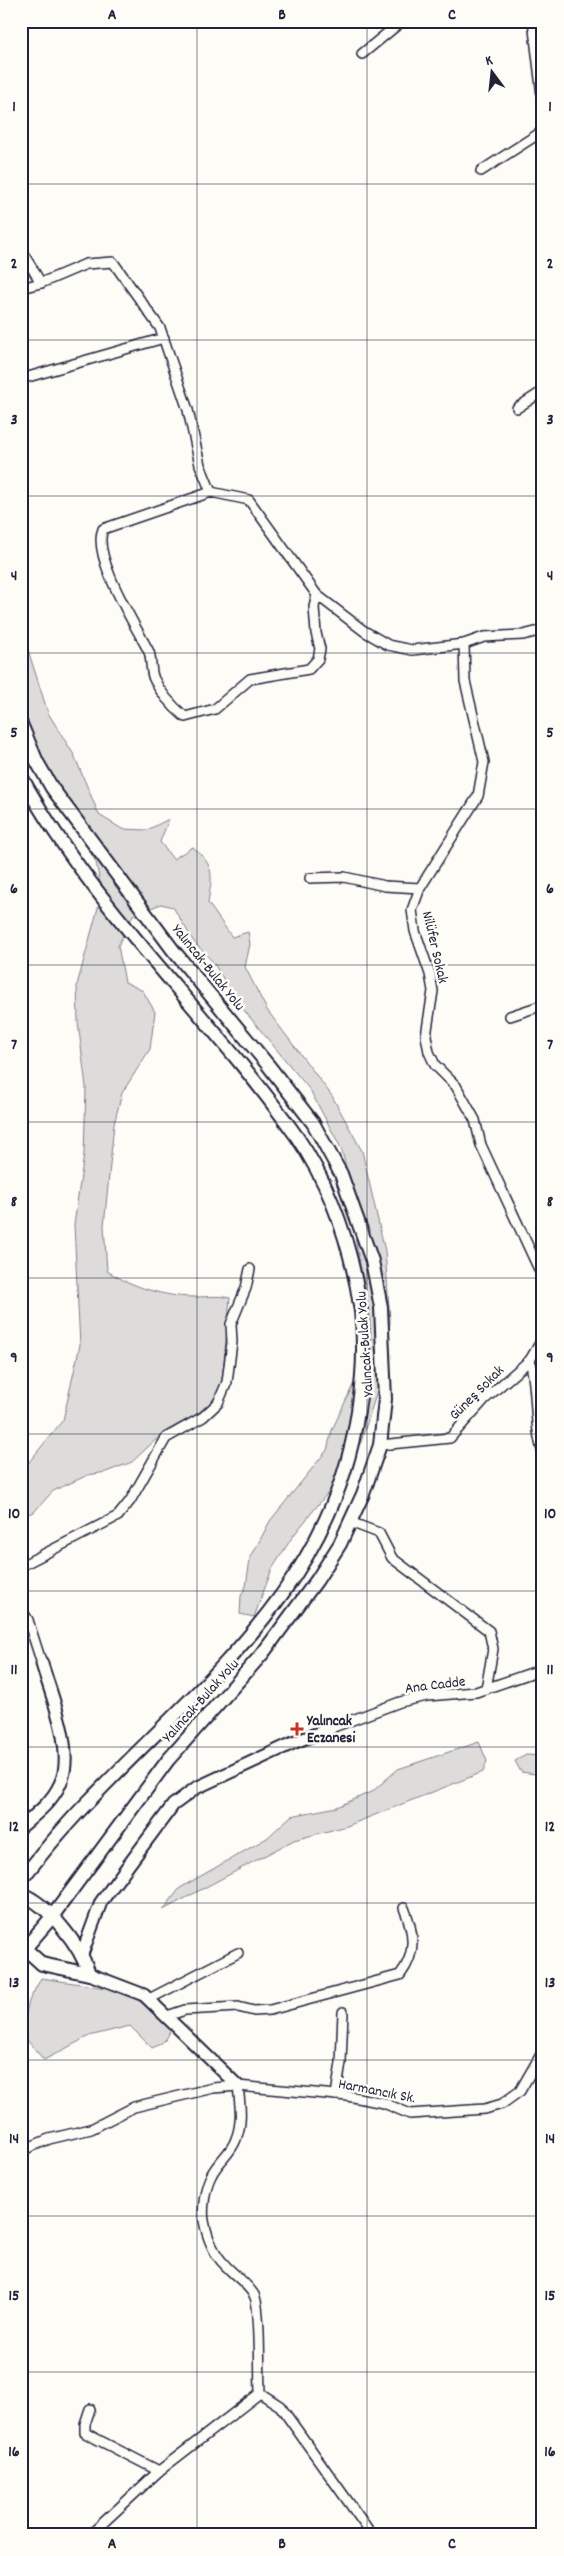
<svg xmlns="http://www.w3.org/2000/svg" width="564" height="2556" font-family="Dekko,sans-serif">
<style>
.green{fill:#dddcdb;stroke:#807f8b}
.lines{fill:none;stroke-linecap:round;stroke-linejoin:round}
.minor-casing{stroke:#22223b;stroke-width:12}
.tertiary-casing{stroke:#22223b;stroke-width:15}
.secondary-casing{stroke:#22223b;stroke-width:16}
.minor{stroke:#fdfcf7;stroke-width:9}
.tertiary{stroke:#fdfcf7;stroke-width:11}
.secondary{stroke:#fdfcf7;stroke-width:12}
.grid{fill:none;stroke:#22223b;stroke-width:1;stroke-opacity:0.55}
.poi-dot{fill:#c8321e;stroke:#fdfcf7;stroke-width:2}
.labels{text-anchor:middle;stroke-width:5;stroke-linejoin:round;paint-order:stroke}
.street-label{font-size:15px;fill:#22223b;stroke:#fdfcf7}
.poi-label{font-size:15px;font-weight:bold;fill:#22223b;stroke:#fdfcf7;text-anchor:start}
.neatline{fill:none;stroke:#22223b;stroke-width:2}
.grid-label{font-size:16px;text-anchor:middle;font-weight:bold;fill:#22223b}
</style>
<rect width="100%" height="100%" fill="#fdfcf7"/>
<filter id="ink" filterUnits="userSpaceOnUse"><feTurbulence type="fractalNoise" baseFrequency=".02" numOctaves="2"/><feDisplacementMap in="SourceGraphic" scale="10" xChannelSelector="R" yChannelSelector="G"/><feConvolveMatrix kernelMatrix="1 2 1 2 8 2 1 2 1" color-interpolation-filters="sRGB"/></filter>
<g filter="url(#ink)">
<g class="green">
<path d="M21,628L48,713L74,755L99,815L122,829L147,830L169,819L160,842L173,859L193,847C216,867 212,876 208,903L232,937L248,932L250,944L245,967L267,1010L332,1096L362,1151L385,1251L390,1322L384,1369L361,1442L334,1485L293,1536L272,1569L254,1617L240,1614L241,1596L246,1586L250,1559L270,1521L327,1450L332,1430L354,1383L370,1318L356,1244L355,1199L341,1148L310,1090L238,1003L213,962L194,942L173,907L161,904L133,915L118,946L125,982L143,991L155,1012L150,1049L122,1093L114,1124L104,1226L107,1271C133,1287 164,1297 196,1297C208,1297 218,1295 230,1298L222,1382L213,1401L197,1414L164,1432L132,1462L106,1472L88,1475L53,1491L34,1512L21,1516V1472L63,1420L80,1345L74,1225L84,1154L86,1087L78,1022L77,985L102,893L96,862L42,772L21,724Z"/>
<polygon points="479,1742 487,1761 483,1772 347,1826 294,1840 163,1910 180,1888 267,1838 291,1816 337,1807 373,1791 398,1769"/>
<polygon points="526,1755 543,1756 543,1775 521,1772 515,1761"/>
<path d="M41,1978L113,1989L135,1998L171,2023C170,2037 166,2042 152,2048L130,2026L89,2036L44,2060L21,2033L29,2001Z"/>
</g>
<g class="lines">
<defs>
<g id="minor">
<polyline points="533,21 543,104"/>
<polyline points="362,54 402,21"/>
<polyline points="481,171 543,131"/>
<polyline points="21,250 41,283"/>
<polyline points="21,288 41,283 86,264 113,262 160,328 188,410 200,465 211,492"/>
<polyline points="21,379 164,338"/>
<polyline points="517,408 543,391"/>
<path d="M317,595L314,607L316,633L320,649L318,659L309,669L250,679L215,709L185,717C172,706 161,694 154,679C150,671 152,660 149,652C136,626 91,556 103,529L211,492L249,500L317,595L364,631L388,645L412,650L464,644L484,637L523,635L543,630"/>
<polyline points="464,644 465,681 484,762 478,796 420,888 412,910 415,931 430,974 433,991 426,1036 429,1052 435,1065 456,1086 475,1120 481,1145 543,1278"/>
<polyline points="310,878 344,877 385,886 420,888"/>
<polyline points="510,1016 543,1005"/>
<path d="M543,1338L530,1360C538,1390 533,1423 543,1453"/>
<polyline points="380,1445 450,1438 485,1399 530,1360"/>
<polyline points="350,1522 379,1533 392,1558 489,1631 493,1649 486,1689"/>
<polyline points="21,1566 118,1516 130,1501 166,1438 203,1417 218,1403 227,1382 232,1342 231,1324 246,1288 250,1269"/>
<polyline points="21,1609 28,1620 42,1664"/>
<polyline points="331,1728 400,1702 427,1696 476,1692 543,1669"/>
<polyline points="149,1999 238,1953"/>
<path d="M167,2016L185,2010L238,2007L254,2011L270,2010L400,1975C417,1953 414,1932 404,1908"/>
<polyline points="336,2095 341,2063 343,2012"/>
<polyline points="21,2151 49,2139 91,2129 134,2107 213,2088 238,2086 348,2096 384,2103 410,2114 485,2109 502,2104 520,2091 543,2051"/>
<polyline points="260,2393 280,2406 372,2535"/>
<polyline points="90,2409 85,2424 85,2433 159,2471"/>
<path d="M90,2535L159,2471L260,2393C259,2374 261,2306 254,2295C247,2283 234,2275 225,2265C214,2254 207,2236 204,2221C202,2209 205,2187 211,2176C217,2162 231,2154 236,2139C243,2121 240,2105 238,2086"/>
</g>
<g id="tertiary">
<path d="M21,1827C35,1815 52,1802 60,1784C76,1753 51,1695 42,1664"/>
<polyline points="82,1954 101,1902 173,1805 196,1788 293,1743 331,1728"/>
<polyline points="89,1974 144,1995 238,2086"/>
</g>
<g id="secondary">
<polyline points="21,724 37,762 52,788 173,950 268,1065 313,1123 341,1174 372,1261 381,1307 385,1399 380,1445 363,1494 340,1544 317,1580 263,1653 168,1760 51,1918 21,1953"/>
<path d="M21,776C94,910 210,1014 297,1137C332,1188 352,1250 361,1311C365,1345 363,1378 358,1411C333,1585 205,1680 91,1799C66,1824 43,1852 21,1880"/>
<path d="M21,1894C48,1904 81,1946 89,1974L42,1964L21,1945"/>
</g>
</defs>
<use href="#minor" class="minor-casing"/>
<use href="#tertiary" class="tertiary-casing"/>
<use href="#secondary" class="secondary-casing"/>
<use href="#minor" class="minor"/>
<use href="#tertiary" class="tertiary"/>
<use href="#secondary" class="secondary"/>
</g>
</g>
<path class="grid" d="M197,21V2535M367,21V2535M21,184H543M21,340H543M21,496H543M21,653H543M21,809H543M21,965H543M21,1122H543M21,1278H543M21,1434H543M21,1591H543M21,1747H543M21,1903H543M21,2060H543M21,2216H543M21,2372H543"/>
<path class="poi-dot" d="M294.5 1721.5h5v5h5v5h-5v5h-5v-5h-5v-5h5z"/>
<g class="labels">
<g class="street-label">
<text transform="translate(436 947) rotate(77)" y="5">Nilüfer Sokak</text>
<text transform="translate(209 967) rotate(51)" y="5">Yalıncak-Bulak Yolu</text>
<text transform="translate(364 1344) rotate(-94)" y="5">Yalıncak-Bulak Yolu</text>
<text transform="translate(476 1392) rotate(-45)" y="5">Güneş Sokak</text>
<text transform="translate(435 1684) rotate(-7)" y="5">Ana Cadde</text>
<text transform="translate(200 1700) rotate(-48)" y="5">Yalıncak-Bulak Yolu</text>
<text transform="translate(377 2090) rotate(11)" y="5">Harmancık Sk.</text>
</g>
<g class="poi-label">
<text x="307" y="1725">Yalıncak<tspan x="307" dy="17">Eczanesi</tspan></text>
</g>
</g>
<rect width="564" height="2556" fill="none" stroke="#fdfcf7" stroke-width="55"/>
<g transform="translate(492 72) rotate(345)" stroke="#fdfcf7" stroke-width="4" paint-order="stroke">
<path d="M0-4L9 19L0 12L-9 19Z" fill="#22223b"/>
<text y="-8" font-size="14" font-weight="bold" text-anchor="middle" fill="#22223b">K</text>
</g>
<rect x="28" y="28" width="508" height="2500" class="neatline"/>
<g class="grid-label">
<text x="112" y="19">A</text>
<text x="282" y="19">B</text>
<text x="452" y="19">C</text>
<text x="14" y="111">1</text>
<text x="550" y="111">1</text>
<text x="14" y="268">2</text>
<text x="550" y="268">2</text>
<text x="14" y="424">3</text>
<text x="550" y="424">3</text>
<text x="14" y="580">4</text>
<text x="550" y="580">4</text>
<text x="14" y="737">5</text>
<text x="550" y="737">5</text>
<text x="14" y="893">6</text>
<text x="550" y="893">6</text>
<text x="14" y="1049">7</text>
<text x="550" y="1049">7</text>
<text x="14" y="1206">8</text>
<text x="550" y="1206">8</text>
<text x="14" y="1362">9</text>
<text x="550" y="1362">9</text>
<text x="14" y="1518">10</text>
<text x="550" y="1518">10</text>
<text x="14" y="1674">11</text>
<text x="550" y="1674">11</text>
<text x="14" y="1831">12</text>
<text x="550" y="1831">12</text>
<text x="14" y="1987">13</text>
<text x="550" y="1987">13</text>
<text x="14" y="2143">14</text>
<text x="550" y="2143">14</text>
<text x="14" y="2300">15</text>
<text x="550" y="2300">15</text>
<text x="14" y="2456">16</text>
<text x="550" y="2456">16</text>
<text x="112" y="2548">A</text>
<text x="282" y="2548">B</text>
<text x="452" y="2548">C</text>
</g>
</svg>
